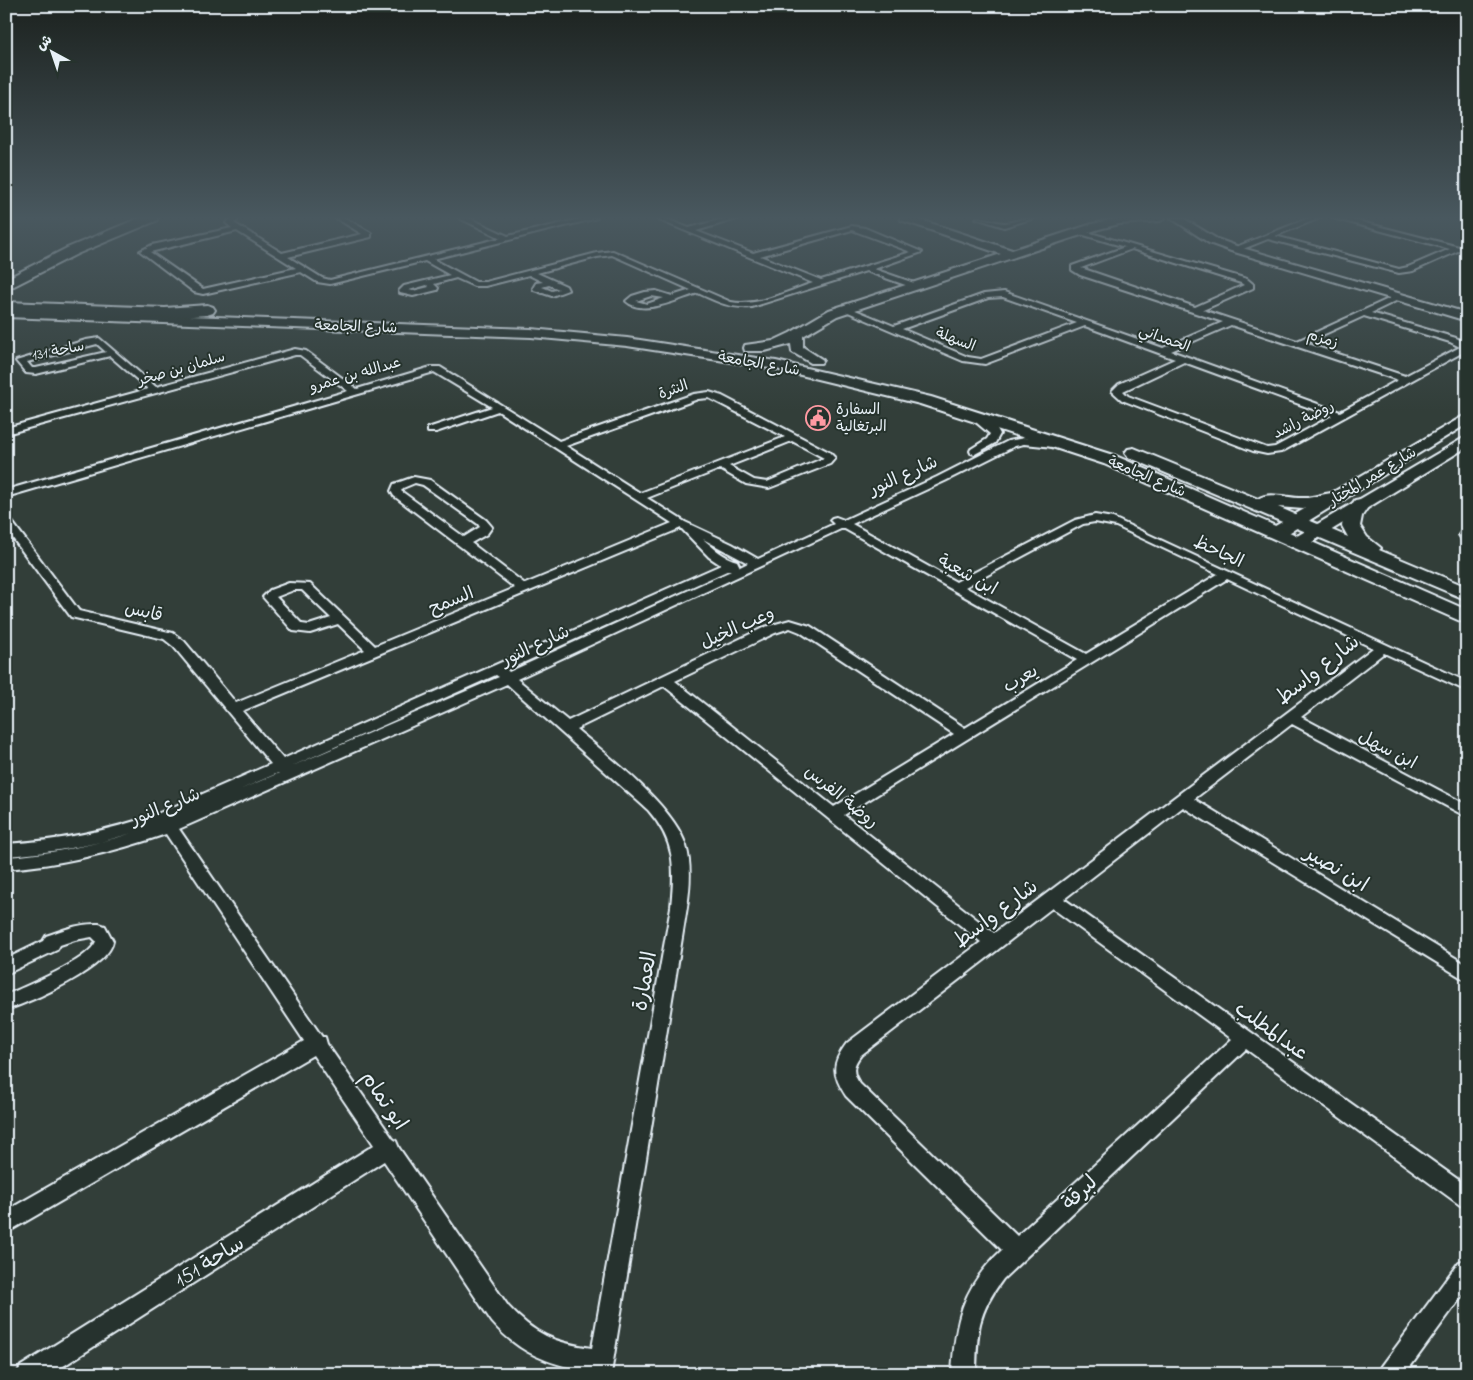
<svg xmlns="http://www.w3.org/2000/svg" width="1473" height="1380" font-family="'Indie Flower','Playpen Sans Arabic',sans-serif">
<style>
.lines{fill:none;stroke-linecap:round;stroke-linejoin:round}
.street-casing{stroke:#e8f1f8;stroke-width:4}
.secondary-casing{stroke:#e8f1f8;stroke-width:4}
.primary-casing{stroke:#e8f1f8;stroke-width:4}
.highway-casing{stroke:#e8f1f8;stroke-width:4}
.street{fill:#26332d;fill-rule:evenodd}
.secondary{fill:#26332d;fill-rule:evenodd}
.primary{fill:#26332d;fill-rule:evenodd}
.highway{fill:#26332d;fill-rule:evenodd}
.labels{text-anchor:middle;stroke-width:4;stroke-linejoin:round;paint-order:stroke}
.far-street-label{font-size:15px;fill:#e8f1f8;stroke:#26332d}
.far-poi-label{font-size:15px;fill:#e8f1f8;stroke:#26332d;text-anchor:start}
.street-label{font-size:18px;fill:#e8f1f8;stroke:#26332d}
.near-street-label{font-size:21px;fill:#e8f1f8;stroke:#26332d}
</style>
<rect width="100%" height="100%" fill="#323e39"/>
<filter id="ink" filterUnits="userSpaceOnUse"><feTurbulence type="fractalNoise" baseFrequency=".02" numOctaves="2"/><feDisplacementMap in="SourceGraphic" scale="10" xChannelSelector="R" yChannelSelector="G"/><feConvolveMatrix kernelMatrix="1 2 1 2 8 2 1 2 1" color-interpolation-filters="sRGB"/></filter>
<g filter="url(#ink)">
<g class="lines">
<defs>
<g id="street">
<path d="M232,218H240L234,223L282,253L362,234L336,218H345L371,233V237L288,257L322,278L330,280L501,238L459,218H469L508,236L584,218H597L433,259L476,282H485L597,253L613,251L731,302C758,307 788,291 813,283L654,218H664L689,228L727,218H740L696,231L753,253L852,226L865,228L922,252L874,269L917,284L918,286L914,288L866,271L752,307C732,309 717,302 698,293C678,299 643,317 626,301L632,296L645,292L656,291L672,296L691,290L612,255L597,257L537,273L566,286L568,290L552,296L534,290L533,288L536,283L543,282L529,275L485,286H474L456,278L434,284L438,288L437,290L413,296L400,293L399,291L404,286L450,275L425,261L330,284L317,282L301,272L203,294L194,292L140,251L152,245L232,228L226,223ZM852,230L911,252L821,280L760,256ZM237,231L296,268L203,289L150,252ZM427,285L429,287L413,291L409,290ZM549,285L559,289L552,291L542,287ZM651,296L664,298L647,304L636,301Z"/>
<path d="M976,218C986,218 997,223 1005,223C1015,222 1023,218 1034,218L1004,227Z"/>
<polygon points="1309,218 1320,218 1275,236 1399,269 1408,267 1450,249 1333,218 1346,218 1467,249 1467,253 1458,251 1413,271 1399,273 1268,239 1238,251 1231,249"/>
<polygon points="1459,218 1467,218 1467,221 1461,219"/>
<path d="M1077,229L1247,279L1253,284V288L1203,310L1297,341L1397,295H1400V299L1371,313L1456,338L1467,343V350L1281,452L1267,454L1253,451L1122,400L1112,391L1119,384L1175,359L1085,326L985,364L963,361L841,309L848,307L894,326L984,294L1004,292L1163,348L1223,322L1080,275L1072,270V266L1125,247L1077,233ZM1132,249L1241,283L1244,285L1195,307L1081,268ZM1003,297L1077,323L981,359L968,357L902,329L988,298ZM1364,316L1450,342L1460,347L1405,376L1305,343ZM1231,325L1398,380L1340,412L1171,351ZM1184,362L1332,416L1275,447L1267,448L1128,396L1123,391Z"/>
<path d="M99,338L156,387L295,349L306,351L357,389L431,367H440L559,441L694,394L709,392L722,396L829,452L835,458L830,464L769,488L746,484L720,469L647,498L685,522L732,544L758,559L834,524L830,520L832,518L836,517L844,520L937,477L1008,441L1024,438L1058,442L1059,444L1058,446L1054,447L1024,444L1015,446L945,481L852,524L956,582L1075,520L1095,515L1113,518L1467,682V691L1384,653L1301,717L1467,805V817L1292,724L1194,799L1467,965V981L1183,807L1064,899L1467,1186V1208L1460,1205L1246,1049L1003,1279C977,1314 977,1331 976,1374H952C955,1321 962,1287 1002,1250L846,1096C832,1074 831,1064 847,1043L981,942L664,686L576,729C608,756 674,806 686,846C692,865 690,887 687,907L611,1374H587L588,1371C548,1364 519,1353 492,1322L384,1161L51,1374H17L21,1366L374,1145L313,1055L6,1233V1211L304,1041L166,834C114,852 61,865 6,869V857C49,854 91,846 132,833C91,846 49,853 6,856V844C58,841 108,831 157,814L271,764L174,647L164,639L71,617L6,529V518L10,519L79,611L173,633L184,641L236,703L365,650L338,624L310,633L293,631L263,597L270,590L289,583L310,584L375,646L515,588L394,496L391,491L394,484L414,477L430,480L486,520L492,527L487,534L471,543L525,584L672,523L498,411L436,432H428V428L492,407L434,372L6,497V490L348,391L300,355H295L6,434V428L148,389L110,356L36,374L26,373L16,361L86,340ZM97,344L106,352L36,368H32L27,362ZM709,398L785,437L640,493L566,446L698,399ZM792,441L824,458L767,482L754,480L729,466ZM415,483L423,485L478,524L480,527L464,537L401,491L403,488ZM1095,522L1116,526L1218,574L1086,654L965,587L1083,524ZM681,528L709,557L721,565L283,759L242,711ZM843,528L1077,660L965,728L810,626L790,620L765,627L568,721L517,679ZM703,539L748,563L740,567L737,561C724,558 714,548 703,539ZM729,570L731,571L509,672L507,670ZM1227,579L1373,648L994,933L844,815ZM294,590H302L331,618L309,625L302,624L276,597ZM790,628L800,632L954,734L834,807L675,681L775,633ZM496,675L499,677L290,767ZM507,684L648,810C676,842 675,867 671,907L592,1348C554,1343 534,1334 508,1306L399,1148L396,1141L393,1139L327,1044L325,1037H322L179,829ZM278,773H279L239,790ZM1052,908L1232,1039L1017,1236L860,1084C852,1073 852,1066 861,1055Z"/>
<polygon points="974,413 996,427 1000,434 995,443 975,454 971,453 970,451 971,449 987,439 990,434 971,418 969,416"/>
<polygon points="1467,528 1467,542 1463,541 1459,535 1463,529"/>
<path d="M99,924L105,926L113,941C109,968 31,1002 6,1010V995C26,986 90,960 96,941L92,937L75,940L60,945L57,950L6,974V959L43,941L46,936C63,930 80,923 99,924Z"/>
<polygon points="1467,1259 1467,1289 1405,1374 1378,1374 1382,1366 1459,1262"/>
</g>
<g id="secondary">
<polygon points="900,218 915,218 1012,250 1092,224 1118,218 1165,218 1160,221 1119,224 1099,229 837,316 803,336 803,347 823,360 821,363 811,363 792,352 791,344 765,351 745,351 744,348 745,345 773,341 790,333 829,310 1001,254 901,220"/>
<polygon points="1171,218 1183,218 1217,239 1239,247 1467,313 1467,321 1231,251 1209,243"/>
<polygon points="1467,414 1467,424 1282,537 1270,537 1268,533 1270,529"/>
<polygon points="1467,436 1467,447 1304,547 1292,547 1290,543 1292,539"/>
</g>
<g id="primary">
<polygon points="6,309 531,329 627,338 776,361 931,397 1116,456 1467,610 1467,624 1104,464 920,404 776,369 627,346 531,337 6,317"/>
<path d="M1134,448L1258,499C1268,491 1288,498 1301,498C1315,499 1329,490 1343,493L1346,497L1343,501L1303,509L1278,507L1348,537L1342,526L1344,516L1355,500L1361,499L1367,500L1370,504L1362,516L1360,526L1367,537L1381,548L1379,550L1467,587V600L1128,457L1125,453L1128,449Z"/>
</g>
<g id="highway">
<polygon points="139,218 158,218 156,221 77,254 6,290 6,279 67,248"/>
<polygon points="6,302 165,308 207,305 213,307 215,310 213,313 207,315 165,318 6,312"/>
</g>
</defs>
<use href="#street" class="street-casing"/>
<use href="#secondary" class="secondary-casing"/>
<use href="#primary" class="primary-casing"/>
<use href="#highway" class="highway-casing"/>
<use href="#street" class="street"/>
<use href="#secondary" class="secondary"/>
<use href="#primary" class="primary"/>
<use href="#highway" class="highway"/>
</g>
</g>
<linearGradient id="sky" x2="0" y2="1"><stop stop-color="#1c221f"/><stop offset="0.53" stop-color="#49585f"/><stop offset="1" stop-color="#49585f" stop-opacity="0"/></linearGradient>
<rect width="1473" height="411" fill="url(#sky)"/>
<defs>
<symbol id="civic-ring" viewBox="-11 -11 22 22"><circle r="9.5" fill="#26332d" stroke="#ff9aa2" stroke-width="1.5"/><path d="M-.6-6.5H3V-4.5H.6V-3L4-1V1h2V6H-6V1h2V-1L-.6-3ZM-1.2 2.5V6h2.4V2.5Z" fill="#ff9aa2"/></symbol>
</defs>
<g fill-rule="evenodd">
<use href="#civic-ring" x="804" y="404" width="28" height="28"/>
</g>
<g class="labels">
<g class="far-street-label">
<text transform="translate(356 326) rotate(2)" y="5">شارع الجامعة</text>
<text transform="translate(1165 338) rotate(20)" y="5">الحمداني</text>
<text transform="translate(1323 338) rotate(18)" y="5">زمزم</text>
<text transform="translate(956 339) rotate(21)" y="5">السهلة</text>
<text transform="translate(58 350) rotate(-11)" y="5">ساحة 131</text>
<text transform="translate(759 363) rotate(10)" y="5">شارع الجامعة</text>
<text transform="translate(181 368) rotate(-16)" y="5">سلمان بن صخر</text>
<text transform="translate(355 374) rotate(-16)" y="5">عبدالله بن عمرو</text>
<text transform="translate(673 389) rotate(-19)" y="5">النثرة</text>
<text transform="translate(1303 419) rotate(-27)" y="5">روضة راشد</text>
<text transform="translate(1147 476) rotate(23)" y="5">شارع الجامعة</text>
<text transform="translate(1372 476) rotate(-31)" y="5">شارع عمر المختار</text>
</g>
<g class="far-poi-label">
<text x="836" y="414">السفارة<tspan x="836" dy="17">البرتغالية</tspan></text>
</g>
<g class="street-label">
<text transform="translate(903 475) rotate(-24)" y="6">شارع النور</text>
<text transform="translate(1219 551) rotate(25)" y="6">الجاحظ</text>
<text transform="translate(968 574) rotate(29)" y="6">ابن شعبة</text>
<text transform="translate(451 600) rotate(-22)" y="6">السمح</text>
<text transform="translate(144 611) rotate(13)" y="6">قابس</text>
<text transform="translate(737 627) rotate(-24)" y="6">وعب الخيل</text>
<text transform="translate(535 645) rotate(-25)" y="6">شارع النور</text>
<text transform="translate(1020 678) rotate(-31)" y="6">يعرب</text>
<text transform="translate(1388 749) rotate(28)" y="6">ابن سهل</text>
<text transform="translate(842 796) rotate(39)" y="6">روضة الفرس</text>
<text transform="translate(165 806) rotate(-22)" y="6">شارع النور</text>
</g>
<g class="near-street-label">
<text transform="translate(1317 669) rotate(-38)" y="7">شارع واسط</text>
<text transform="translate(1337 868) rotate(31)" y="7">ابن نصير</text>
<text transform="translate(995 913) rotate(-37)" y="7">شارع واسط</text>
<text transform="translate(644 981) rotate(-80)" y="7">العمارة</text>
<text transform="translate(1272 1030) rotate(36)" y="7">عبدالمطلب</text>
<text transform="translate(385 1100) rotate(56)" y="7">ابو تمام</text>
<text transform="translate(1079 1192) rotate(-43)" y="7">لبرقة</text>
<text transform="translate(209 1261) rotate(-32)" y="7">ساحة 151</text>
</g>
</g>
<rect width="1473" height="1380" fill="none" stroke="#26332d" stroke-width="25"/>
<rect x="12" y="12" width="1448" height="1355" fill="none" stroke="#e8f1f8" stroke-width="2" filter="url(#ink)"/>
<g transform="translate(52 52) rotate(320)" stroke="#26332d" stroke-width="4" paint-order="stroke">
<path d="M0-4L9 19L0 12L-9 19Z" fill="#e8f1f8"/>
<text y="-8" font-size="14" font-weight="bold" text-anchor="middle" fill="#e8f1f8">ش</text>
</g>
</svg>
